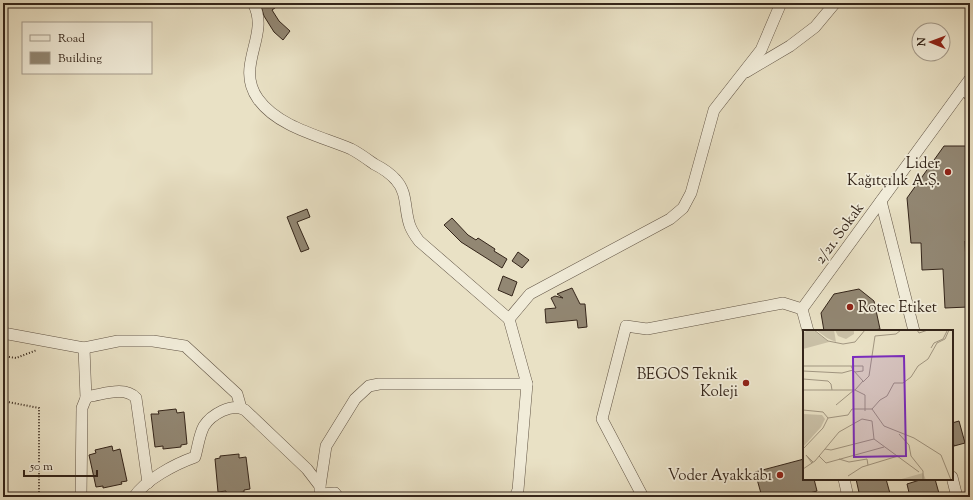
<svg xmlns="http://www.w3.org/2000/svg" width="973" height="500" font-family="'Sorts Mill Goudy',serif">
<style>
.building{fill:#928773;stroke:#34251a}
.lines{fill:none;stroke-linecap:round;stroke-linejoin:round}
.service-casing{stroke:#615445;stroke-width:7}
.minor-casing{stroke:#615445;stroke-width:12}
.path{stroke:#34251a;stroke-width:2;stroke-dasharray:1 2;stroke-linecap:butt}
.service{stroke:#f1ecd9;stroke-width:5.5}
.minor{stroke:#f1ecd9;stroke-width:11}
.poi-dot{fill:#8f2418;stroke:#f1ecd9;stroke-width:1.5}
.labels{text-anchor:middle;stroke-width:3.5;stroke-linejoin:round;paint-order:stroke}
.poi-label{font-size:15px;fill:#34251a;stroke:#f1ecd9;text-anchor:end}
.street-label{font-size:15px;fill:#34251a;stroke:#f1ecd9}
.inset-road{fill:none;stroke:#a19681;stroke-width:1}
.view{fill:#7b2cbf;fill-opacity:0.15;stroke:#7b2cbf;stroke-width:2}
.inset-edge{fill:none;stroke:#34251a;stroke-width:2}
</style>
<rect width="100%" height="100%" fill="#e9e1c5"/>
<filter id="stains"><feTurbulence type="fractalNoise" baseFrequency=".005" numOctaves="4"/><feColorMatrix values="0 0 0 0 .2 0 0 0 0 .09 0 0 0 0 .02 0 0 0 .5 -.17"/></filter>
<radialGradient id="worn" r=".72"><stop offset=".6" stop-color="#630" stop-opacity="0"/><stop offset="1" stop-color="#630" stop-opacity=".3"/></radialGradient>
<g class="building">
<polygon points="260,3 282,3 272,10 279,21 290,31 283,40 274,32 264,16"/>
<polygon points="944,146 970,146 970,241 965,241 968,307 945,308 943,269 922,270 921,243 911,243 907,198"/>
<polygon points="307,209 310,217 297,222 309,249 301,252 287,217"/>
<polygon points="452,218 468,235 476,240 478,238 495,249 494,251 507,259 502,268 461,242 444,225"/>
<polygon points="518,252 529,260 522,268 512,261"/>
<polygon points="503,276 517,282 512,296 498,290"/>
<polygon points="572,288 580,304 585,304 587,327 578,328 577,320 546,323 545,309 556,308 551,298 555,296 563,298 557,294"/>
<polygon points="859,289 874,301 880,329 869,331 824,331 821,313 834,294"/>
<polygon points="176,409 177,413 184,412 187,444 181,445 181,447 163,449 163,446 155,447 151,414 159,414 158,411"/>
<polygon points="959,421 965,443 954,446 952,437 952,423"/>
<polygon points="112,446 113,451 120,449 127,481 121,482 122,484 103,488 103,486 96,487 89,455 96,453 95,450"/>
<polygon points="239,454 239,458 246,457 250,489 244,490 244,492 226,494 226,491 218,492 215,459 220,458 220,456"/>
<polygon points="804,459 804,479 814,479 817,491 795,497 762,497 755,472"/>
<polygon points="856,479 886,479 891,497 860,497"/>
<polygon points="923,479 935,479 940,497 910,497 907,484"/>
</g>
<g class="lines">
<defs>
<polyline id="service" points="961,92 970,98"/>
<g id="minor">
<path d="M253,3C271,35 234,65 258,99C278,127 320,136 351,149C359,153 367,159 374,164C382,168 390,173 396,180C408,193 404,210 410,226C412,231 416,237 419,241L509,319"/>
<polyline points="746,72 790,46 815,27 835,3"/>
<polyline points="881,201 914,331"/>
<polyline points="808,331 802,309 970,79"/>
<polyline points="3,333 84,348 118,341 153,341 185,346 237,394 241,408"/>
<polyline points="84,348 86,398"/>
<polyline points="952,477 957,497"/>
<polyline points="844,479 848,497"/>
<polyline points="320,486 326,446 355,399 369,386 379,384 527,384"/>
<polyline points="320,494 335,493 338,497"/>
<path d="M81,497L82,408L86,398L90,396C104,394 125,386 136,398L148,483"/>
<path d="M134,497C145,480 175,464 195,457C198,447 199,435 204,426C211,415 232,402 245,410L307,469L320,486V497"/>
<polyline points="515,497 518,490 527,384 509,319 530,294 670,219 683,208 691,193 714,110 761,50 781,3"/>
<polyline points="643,497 602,419 626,326 647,329 783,303 802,309"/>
</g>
</defs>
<use href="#service" class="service-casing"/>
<use href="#minor" class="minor-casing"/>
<g class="path">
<polyline points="3,356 16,358 37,350"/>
<polyline points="3,401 39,408 39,497"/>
</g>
<use href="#service" class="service"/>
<use href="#minor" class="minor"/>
</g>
<g class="poi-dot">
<circle cx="948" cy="172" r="4"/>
<circle cx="850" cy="307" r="4"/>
<circle cx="746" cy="383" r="4"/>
<circle cx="780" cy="475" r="4"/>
</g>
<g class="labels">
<g class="poi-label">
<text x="940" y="168">Lider<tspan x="940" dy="17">Kağıtçılık A.Ş.</tspan></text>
<text x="858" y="312" text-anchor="start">Rotec Etiket</text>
<text x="738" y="379">BEGOS Teknik<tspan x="738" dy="17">Koleji</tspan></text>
<text x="772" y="480">Voder Ayakkabı</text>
</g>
<g class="street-label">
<text transform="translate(839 233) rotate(-54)" y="5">2/21. Sokak</text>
</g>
</g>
<g transform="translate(803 330)">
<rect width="150" height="150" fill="#e9e1c5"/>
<path d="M5,0H10L26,12L0,19V3ZM13,0H31L33,12L24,8ZM32,0H51V4L43,9L35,6ZM0,84L19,85L22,89L18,97L0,117ZM120,143L123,150H95Z" fill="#cac1a8"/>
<path class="inset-road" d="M11,0L25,11L40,14L52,12L62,0M114,0L116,3L125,0M128,18L131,13L140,9L144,1M0,36H48L50,40L39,43L0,41M48,36H60V41L52,42M0,49L25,51L28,54L29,60M60,52L66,46L72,6L93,4L98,0M0,60H52L60,51L50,40M52,60L62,65V81M33,75L51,60M69,79L77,70L84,66L91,53H100L108,47L115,36L125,29L134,13L142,9L146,0M0,80L20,82L25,88L20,98L0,119M25,88L45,85L49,79H69L81,96L111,108L138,125L148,150M96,104L106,115L108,126L120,141V150M22,119L28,120L71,109L116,142M16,126L23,133L81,117M36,129L46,132L64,129L65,135M9,133L3,125L10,132M0,139L12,131L36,102L59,89L69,91L71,109M45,146L59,137L95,126"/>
<path class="view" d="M101,26L103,126L51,127L50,27Z"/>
<rect width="150" height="150" class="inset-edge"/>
</g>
<rect width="973" height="500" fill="none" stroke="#e9e1c5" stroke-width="16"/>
<rect x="4" y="4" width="965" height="492" fill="none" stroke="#34251a" stroke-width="2"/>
<rect x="8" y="8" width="957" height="484" fill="none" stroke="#34251a"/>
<rect x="22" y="22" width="130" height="52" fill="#f1ecd9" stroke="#a59c8d"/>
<rect x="30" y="35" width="20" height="6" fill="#f1ecd9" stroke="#a59c8d"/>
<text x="58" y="42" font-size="12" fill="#34251a">Road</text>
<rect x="30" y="52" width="20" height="12" fill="#928773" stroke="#a59c8d"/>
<text x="58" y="62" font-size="12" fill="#34251a">Building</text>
<g transform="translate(931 42) rotate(271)"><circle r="19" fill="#f1ecd9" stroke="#a59c8d"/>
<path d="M0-3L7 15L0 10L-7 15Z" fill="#8f2418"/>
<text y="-6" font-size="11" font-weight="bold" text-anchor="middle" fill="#34251a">N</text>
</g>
<path d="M24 470v6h73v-6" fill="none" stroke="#34251a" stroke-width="2"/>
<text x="30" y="470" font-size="12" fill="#34251a" stroke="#f1ecd9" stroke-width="3" paint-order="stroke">50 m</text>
<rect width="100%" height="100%" filter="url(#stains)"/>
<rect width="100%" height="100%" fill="url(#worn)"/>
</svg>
